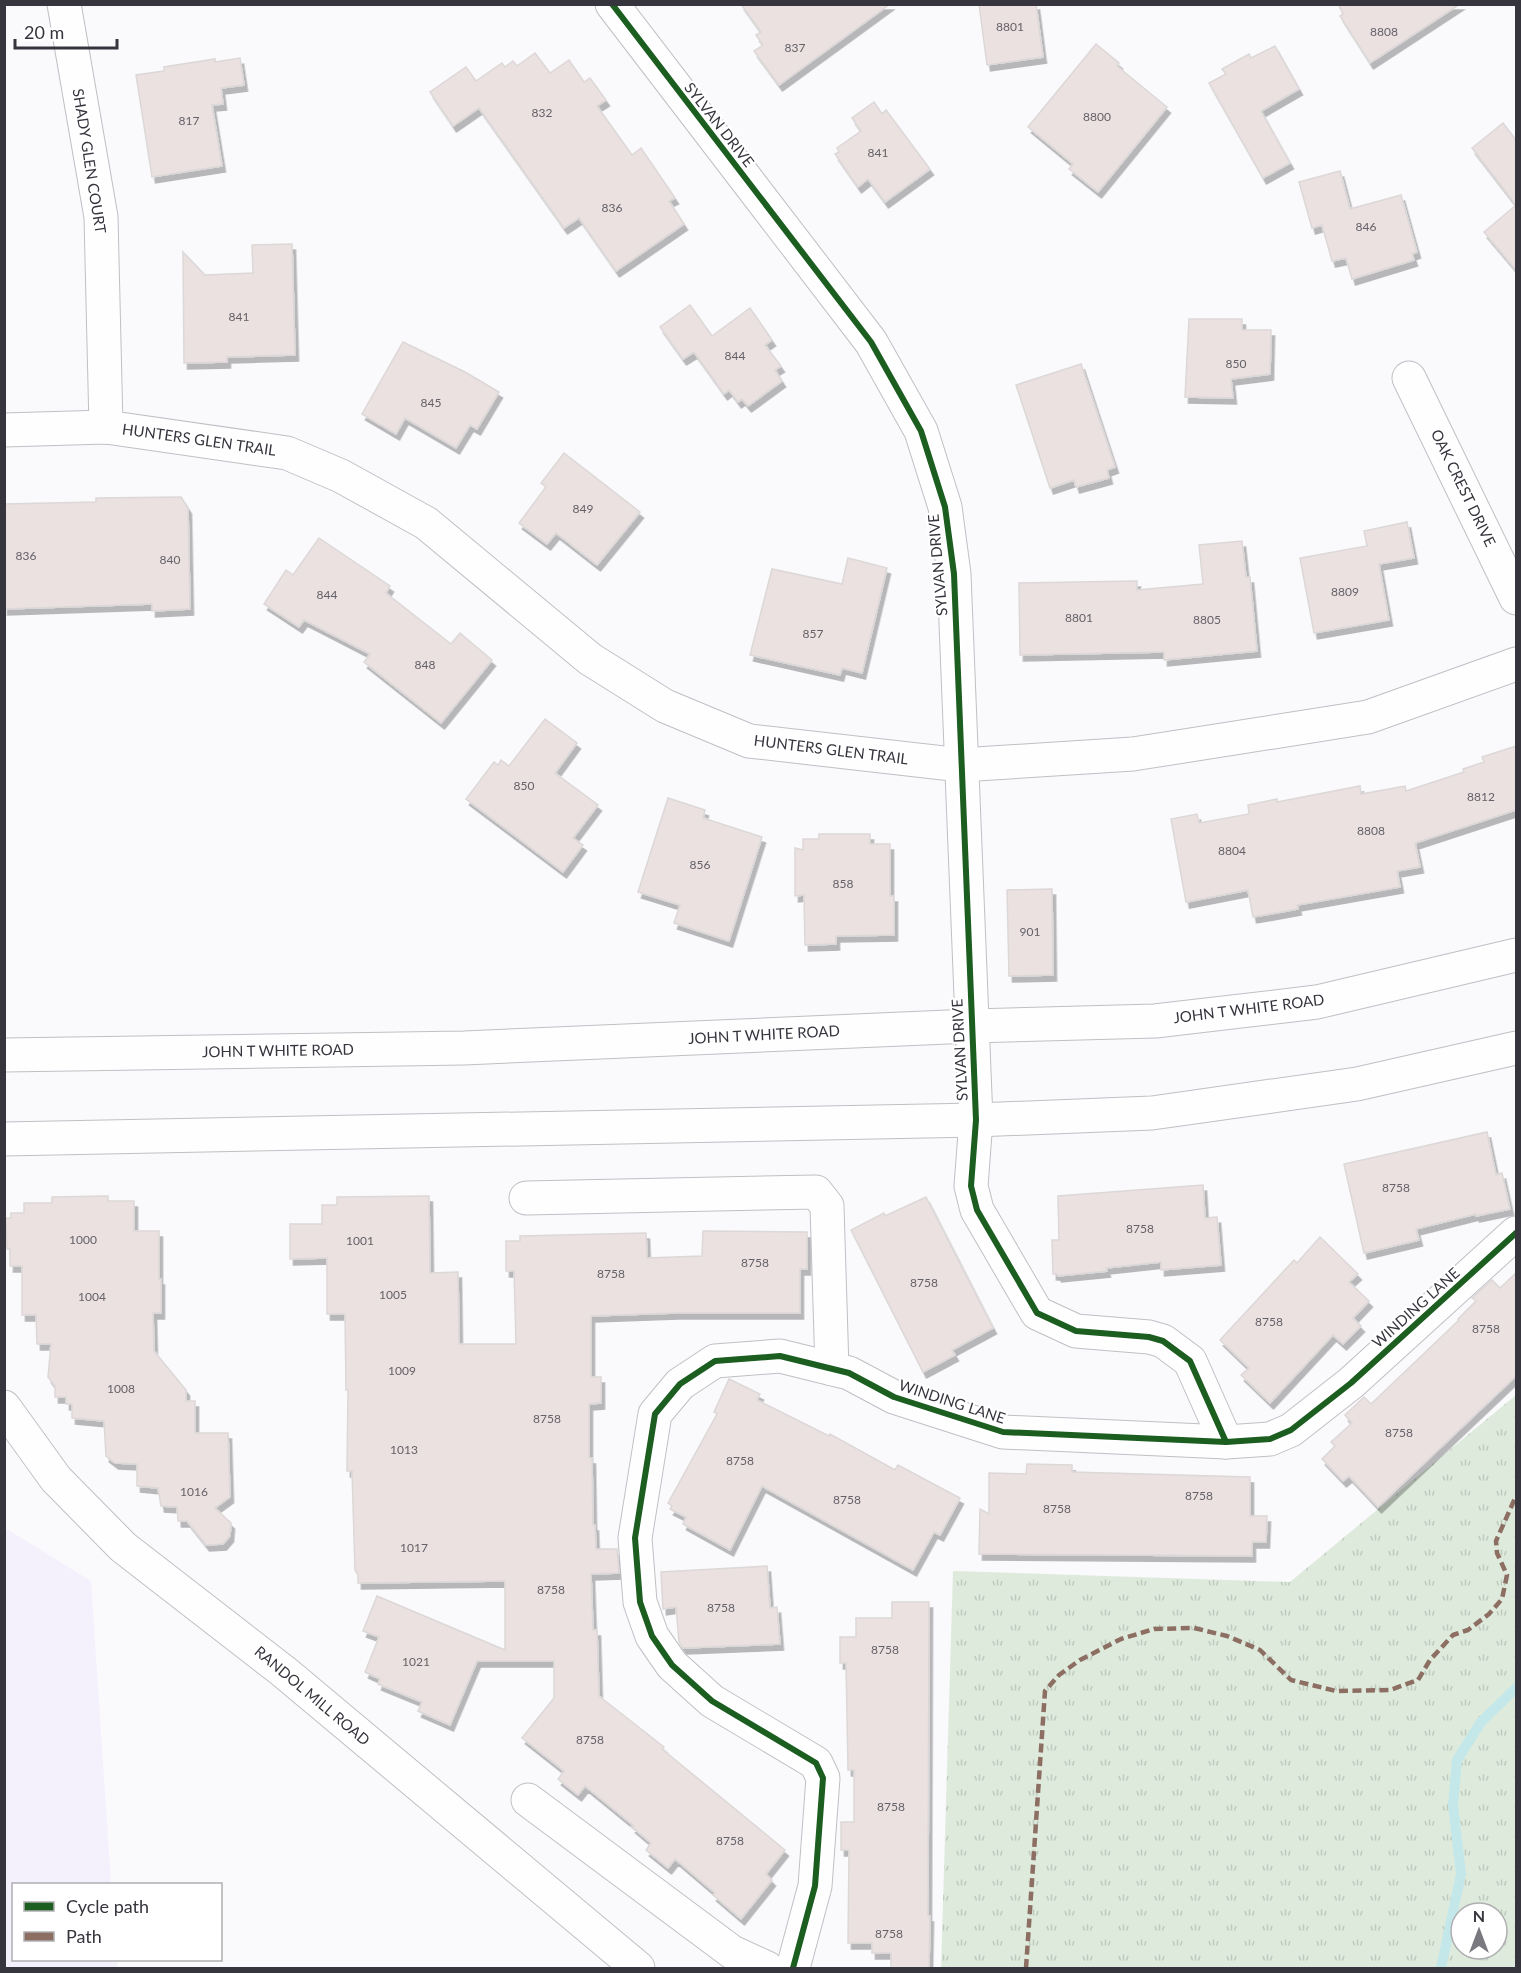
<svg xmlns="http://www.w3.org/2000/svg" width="1521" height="1973" font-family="Lato,sans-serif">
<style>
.built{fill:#f4f1fd}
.grass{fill:url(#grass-tufts);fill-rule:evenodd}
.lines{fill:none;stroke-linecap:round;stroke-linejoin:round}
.stream{stroke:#c4e7ea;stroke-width:10}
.building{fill:#eae1e0;stroke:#ddd8d8;stroke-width:1.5;filter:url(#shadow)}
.minor-casing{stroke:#c0bfc4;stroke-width:35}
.minor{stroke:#fefeff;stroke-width:33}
.quiet{stroke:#8d6e63;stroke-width:4.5;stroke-dasharray:9 4.5;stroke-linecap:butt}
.cycleway-casing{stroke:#fff;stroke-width:10}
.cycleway{stroke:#1b5e20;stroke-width:6}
.labels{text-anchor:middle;stroke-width:4.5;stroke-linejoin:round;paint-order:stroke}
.number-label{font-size:12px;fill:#656168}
.street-label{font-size:15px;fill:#36343d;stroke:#fff}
</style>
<defs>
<pattern id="grass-tufts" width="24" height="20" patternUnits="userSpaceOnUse" patternTransform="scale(1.5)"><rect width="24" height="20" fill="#deebdc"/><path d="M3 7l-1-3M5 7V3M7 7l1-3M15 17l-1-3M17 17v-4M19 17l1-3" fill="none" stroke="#bfcabe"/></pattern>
<filter id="shadow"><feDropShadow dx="3.5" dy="6" stdDeviation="0" flood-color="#0004"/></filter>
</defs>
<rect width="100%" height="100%" fill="#faf9fc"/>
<polygon class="built" points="5,1528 91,1581 111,1884 14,1884 14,1960 117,1960 117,1968 5,1968"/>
<path class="grass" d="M1516,1395V1968H941L953,1571L1290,1582ZM1461,1913H1497V1949H1461Z"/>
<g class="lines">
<polyline class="stream" points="1441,1968 1461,1874 1453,1805 1457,1760 1481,1722 1516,1688"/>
</g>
<g class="building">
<polygon points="741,4 890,4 779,85 754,51 763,45 756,35 761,32"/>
<polygon points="979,4 1036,4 1043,57 987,65"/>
<polygon points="1338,4 1460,4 1370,63 1340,16 1343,14"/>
<polygon points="1096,44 1119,63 1117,66 1167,107 1098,192 1069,169 1073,164 1028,127"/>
<polygon points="1275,46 1299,89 1261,111 1290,163 1263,178 1209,83 1226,74 1222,69 1249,54 1251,58"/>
<polygon points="535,53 550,73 569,60 584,82 590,78 606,100 597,106 632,155 641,148 675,198 669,201 684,224 616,271 579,218 564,228 479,108 453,126 430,92 466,67 476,81 502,63 505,67 513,61 517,66"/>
<polygon points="240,58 244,85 221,88 223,104 212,105 222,166 152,177 136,75 164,71 164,67 215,59 215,62"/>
<polygon points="874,102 882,114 886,110 930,169 885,202 868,179 858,187 835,154 839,152 837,148 861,131 852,118"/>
<polygon points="1503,123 1516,140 1516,205 1472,148"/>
<polygon points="1340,171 1350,209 1401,195 1417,252 1412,254 1414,260 1352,279 1346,258 1332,261 1322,225 1312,228 1299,182"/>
<polygon points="1516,205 1516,270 1484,232"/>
<polygon points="292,244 295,355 227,357 227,362 184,363 183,252 205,275 253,273 252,245"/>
<polygon points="690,305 712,336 750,308 772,340 765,345 781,366 775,370 782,381 748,406 742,399 738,402 729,390 724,394 694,352 683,359 660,327"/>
<polygon points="1189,319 1242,319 1242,330 1271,330 1270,374 1231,379 1233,398 1185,397"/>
<polygon points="403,342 465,372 499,392 477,429 470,425 456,448 405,418 396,434 362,414"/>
<polygon points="1081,364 1115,467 1107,470 1109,478 1076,487 1074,480 1050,488 1016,385"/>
<polygon points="564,453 640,512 597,565 556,533 547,544 519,523 546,487 541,483"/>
<polygon points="181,497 188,508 190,609 152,611 152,604 4,609 4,504 96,502 96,498"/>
<polygon points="1407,522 1414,558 1379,564 1389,620 1314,633 1300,558 1367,546 1364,531"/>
<polygon points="319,538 390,586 386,593 451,644 460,633 492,660 441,723 364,662 370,654 304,620 299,627 264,604 286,570 293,575"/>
<polygon points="1242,541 1246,577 1250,577 1257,651 1164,660 1164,652 1020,655 1019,583 1137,581 1137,590 1203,584 1199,545"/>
<polygon points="848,558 887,568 862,673 842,668 840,675 750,655 772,569 842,584"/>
<polygon points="545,719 577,743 555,773 598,805 573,838 583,845 563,872 466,799 494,762 498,765 501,760 509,766"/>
<polygon points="1516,746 1516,810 1415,843 1420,867 1397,871 1400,887 1297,905 1298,909 1253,917 1248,890 1186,902 1171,819 1197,814 1199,823 1249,814 1248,805 1277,799 1277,802 1360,786 1361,794 1405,786 1406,791 1464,772 1463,769 1484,762 1482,757"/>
<polygon points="668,798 705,810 703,818 762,837 729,941 674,923 680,905 638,892"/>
<polygon points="819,834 870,834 870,844 890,844 890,896 894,896 894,935 836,936 836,944 805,945 804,895 795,896 795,848 803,850 803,839 819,839"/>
<polygon points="1052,889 1053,975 1009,976 1007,890"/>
<polygon points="1487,1132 1496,1175 1502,1173 1510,1209 1476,1216 1476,1214 1416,1229 1419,1240 1364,1253 1344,1164"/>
<polygon points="1203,1185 1205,1218 1217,1217 1221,1265 1161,1270 1161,1262 1106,1268 1107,1271 1058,1276 1057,1274 1053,1274 1052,1240 1059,1240 1058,1196"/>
<polygon points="108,1196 108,1201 134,1201 134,1231 159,1231 159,1279 161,1279 161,1313 153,1313 154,1351 186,1390 186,1401 195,1401 195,1433 228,1433 230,1497 215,1508 231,1523 230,1536 223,1544 206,1545 187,1521 178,1521 177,1507 161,1506 158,1488 137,1486 137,1464 115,1463 106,1456 104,1421 72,1418 72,1404 66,1404 66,1397 55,1397 55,1386 48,1377 51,1344 37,1344 36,1315 22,1315 22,1266 10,1266 10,1249 7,1249 6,1218 11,1218 11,1213 24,1213 24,1203 52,1203 52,1197"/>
<polygon points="429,1196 430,1273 458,1272 459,1344 516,1344 514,1271 506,1271 506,1241 520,1241 520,1236 646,1233 647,1258 702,1256 703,1231 807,1232 807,1269 800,1269 800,1313 675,1313 591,1316 591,1377 601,1377 601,1403 589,1404 589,1458 592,1458 593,1525 595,1525 596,1549 617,1549 619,1573 591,1574 593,1630 597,1630 599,1696 664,1747 662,1749 785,1850 766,1874 772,1880 741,1919 713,1895 715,1893 675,1859 668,1868 646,1850 651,1843 632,1827 634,1826 585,1786 578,1795 558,1779 564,1771 522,1738 554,1698 554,1661 477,1661 450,1725 418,1711 422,1702 378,1684 380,1679 365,1672 379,1637 363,1631 377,1596 505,1650 505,1581 358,1583 358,1575 355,1570 352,1471 347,1471 348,1390 346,1390 345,1314 327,1314 327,1258 290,1259 290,1224 322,1224 322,1205 337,1205 337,1197"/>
<polygon points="926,1197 993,1328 952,1350 955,1355 923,1372 851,1230 884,1213 885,1216"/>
<polygon points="1320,1237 1358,1274 1349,1282 1369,1301 1353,1318 1361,1326 1343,1344 1333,1335 1270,1403 1241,1375 1249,1368 1220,1340 1294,1260 1297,1263"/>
<polygon points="1516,1273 1516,1376 1378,1507 1349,1476 1343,1481 1322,1459 1335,1446 1331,1442 1352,1423 1345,1415 1364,1397 1371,1404 1459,1320 1458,1319 1476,1301 1472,1298 1492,1280 1500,1288"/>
<polygon points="729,1379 760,1394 757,1400 829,1436 830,1434 895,1470 898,1465 960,1498 940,1535 934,1532 913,1570 762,1486 730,1550 683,1524 686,1517 670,1509 672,1506 668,1503 717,1414 714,1412"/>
<polygon points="1027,1464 1072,1465 1072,1472 1250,1477 1250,1516 1267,1516 1266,1542 1252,1542 1252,1556 979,1554 980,1509 989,1514 989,1473 1026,1474"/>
<polygon points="767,1566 770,1608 777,1607 780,1644 683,1648 679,1642 676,1607 663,1609 661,1572"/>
<polygon points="892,1602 929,1602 928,1916 930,1916 929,1968 891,1968 891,1953 872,1953 872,1943 848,1943 849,1850 841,1850 841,1822 854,1822 854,1770 848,1770 846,1663 840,1663 840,1637 856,1637 856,1618 892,1618"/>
</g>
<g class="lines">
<defs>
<g id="minor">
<polyline points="64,4 101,217 106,427"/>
<polyline points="612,4 871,342 921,431 945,507 954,574 976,1120 971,1186 977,1210 1037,1313 1076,1331 1149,1337 1163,1341 1190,1361 1226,1442"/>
<polyline points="1409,378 1516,598"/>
<polyline points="4,430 106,427 287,453 341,476 426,523 590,659 665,706 749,741 961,765 1133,754 1368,717 1516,664"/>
<polyline points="4,1055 464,1048 971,1026 1155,1021 1317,1002 1516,955"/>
<polyline points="4,1139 976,1120 1152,1113 1357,1084 1516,1048"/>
<polyline points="526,1198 816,1192 827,1206 832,1369"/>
<polyline points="4,1407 56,1479 123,1547 283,1671 638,1968"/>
<polyline points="528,1800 732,1952 767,1968"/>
<polyline points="793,1968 815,1886 823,1778 816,1763 712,1701 672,1665 652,1636 640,1602 635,1538 655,1414 680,1384 715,1361 780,1356 849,1373 894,1397 1003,1432 1226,1442 1270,1439 1291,1430 1351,1383 1516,1233"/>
</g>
</defs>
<use href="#minor" class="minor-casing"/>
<use href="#minor" class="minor"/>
<polyline class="quiet" points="1026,1968 1045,1691 1059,1675 1080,1660 1121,1639 1154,1629 1194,1628 1227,1636 1260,1650 1291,1680 1336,1691 1390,1690 1418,1680 1430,1660 1453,1635 1468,1630 1489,1614 1502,1599 1507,1575 1497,1553 1496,1541 1516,1496"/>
<defs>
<g id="cycleway">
<polyline points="612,4 871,342 921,431 945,507 954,574 976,1120 971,1186 977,1210 1037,1313 1076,1331 1149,1337 1163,1341 1190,1361 1226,1442"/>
<polyline points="793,1968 815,1886 823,1778 816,1763 712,1701 672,1665 652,1636 640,1602 635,1538 655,1414 680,1384 715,1361 780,1356 849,1373 894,1397 1003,1432 1226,1442 1270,1439 1291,1430 1351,1383 1516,1233"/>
</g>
</defs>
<use href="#cycleway" class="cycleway-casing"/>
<use href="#cycleway" class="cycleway"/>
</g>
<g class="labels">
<g class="number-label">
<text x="1010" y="31">8801</text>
<text x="1384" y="36">8808</text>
<text x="795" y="52">837</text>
<text x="542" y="117">832</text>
<text x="1097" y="121">8800</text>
<text x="189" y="125">817</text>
<text x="878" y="157">841</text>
<text x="612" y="212">836</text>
<text x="1366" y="231">846</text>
<text x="239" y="321">841</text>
<text x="735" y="360">844</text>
<text x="1236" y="368">850</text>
<text x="431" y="407">845</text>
<text x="583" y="513">849</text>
<text x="26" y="560">836</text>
<text x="170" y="564">840</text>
<text x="1345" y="596">8809</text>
<text x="327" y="599">844</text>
<text x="1079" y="622">8801</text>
<text x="1207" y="624">8805</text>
<text x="813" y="638">857</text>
<text x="425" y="669">848</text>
<text x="524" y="790">850</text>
<text x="1481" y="801">8812</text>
<text x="1371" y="835">8808</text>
<text x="1232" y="855">8804</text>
<text x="700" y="869">856</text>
<text x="843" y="888">858</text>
<text x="1030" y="936">901</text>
<text x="1396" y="1192">8758</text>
<text x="1140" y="1233">8758</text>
<text x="83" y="1244">1000</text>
<text x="360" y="1245">1001</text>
<text x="755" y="1267">8758</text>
<text x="611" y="1278">8758</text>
<text x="924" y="1287">8758</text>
<text x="393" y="1299">1005</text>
<text x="92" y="1301">1004</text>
<text x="1269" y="1326">8758</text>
<text x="1486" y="1333">8758</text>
<text x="402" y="1375">1009</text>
<text x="121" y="1393">1008</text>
<text x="547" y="1423">8758</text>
<text x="1399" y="1437">8758</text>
<text x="404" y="1454">1013</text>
<text x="740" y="1465">8758</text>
<text x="194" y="1496">1016</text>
<text x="1199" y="1500">8758</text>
<text x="847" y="1504">8758</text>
<text x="1057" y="1513">8758</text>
<text x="414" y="1552">1017</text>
<text x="551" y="1594">8758</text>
<text x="721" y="1612">8758</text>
<text x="885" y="1654">8758</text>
<text x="416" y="1666">1021</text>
<text x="590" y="1744">8758</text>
<text x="891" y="1811">8758</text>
<text x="730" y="1845">8758</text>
<text x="889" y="1938">8758</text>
</g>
<g class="street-label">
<text transform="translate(719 125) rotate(52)" y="5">SYLVAN DRIVE</text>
<text transform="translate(89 161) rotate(81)" y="5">SHADY GLEN COURT</text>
<text transform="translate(199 440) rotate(8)" y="5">HUNTERS GLEN TRAIL</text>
<text transform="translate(1463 488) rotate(64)" y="5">OAK CREST DRIVE</text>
<text transform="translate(938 565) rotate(-95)" y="5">SYLVAN DRIVE</text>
<text transform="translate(831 750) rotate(7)" y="5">HUNTERS GLEN TRAIL</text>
<text transform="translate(1249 1009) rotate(-7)" y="5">JOHN T WHITE ROAD</text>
<text transform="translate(764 1035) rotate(-3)" y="5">JOHN T WHITE ROAD</text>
<text transform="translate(960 1050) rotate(-93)" y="5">SYLVAN DRIVE</text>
<text transform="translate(278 1051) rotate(-1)" y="5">JOHN T WHITE ROAD</text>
<text transform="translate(1416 1308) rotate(-42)" y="5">WINDING LANE</text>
<text transform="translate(952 1402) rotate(18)" y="5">WINDING LANE</text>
<text transform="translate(312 1696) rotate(40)" y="5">RANDOL MILL ROAD</text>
</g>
</g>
<rect width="1521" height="1973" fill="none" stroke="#36343d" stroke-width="12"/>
<rect x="12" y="1883" width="210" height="78" fill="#ffffff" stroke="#afaeb1" stroke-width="1.5"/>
<rect x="24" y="1902" width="30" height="9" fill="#1b5e20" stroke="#afaeb1" stroke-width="1.5"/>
<text x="66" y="1913" font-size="18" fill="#36343d">Cycle path</text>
<rect x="24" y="1932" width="30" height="9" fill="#8d6e63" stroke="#afaeb1" stroke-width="1.5"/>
<text x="66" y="1943" font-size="18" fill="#36343d">Path</text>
<g transform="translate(1479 1931)"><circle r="28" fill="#ffffff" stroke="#afaeb1" stroke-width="1.5"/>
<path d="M0-4.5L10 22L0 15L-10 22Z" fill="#7b7980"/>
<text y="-9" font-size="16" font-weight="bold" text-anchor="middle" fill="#36343d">N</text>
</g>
<path d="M15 39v9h102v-9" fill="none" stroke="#36343d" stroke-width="3"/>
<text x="24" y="39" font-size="18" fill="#36343d" stroke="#ffffff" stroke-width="4.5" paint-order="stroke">20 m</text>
</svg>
